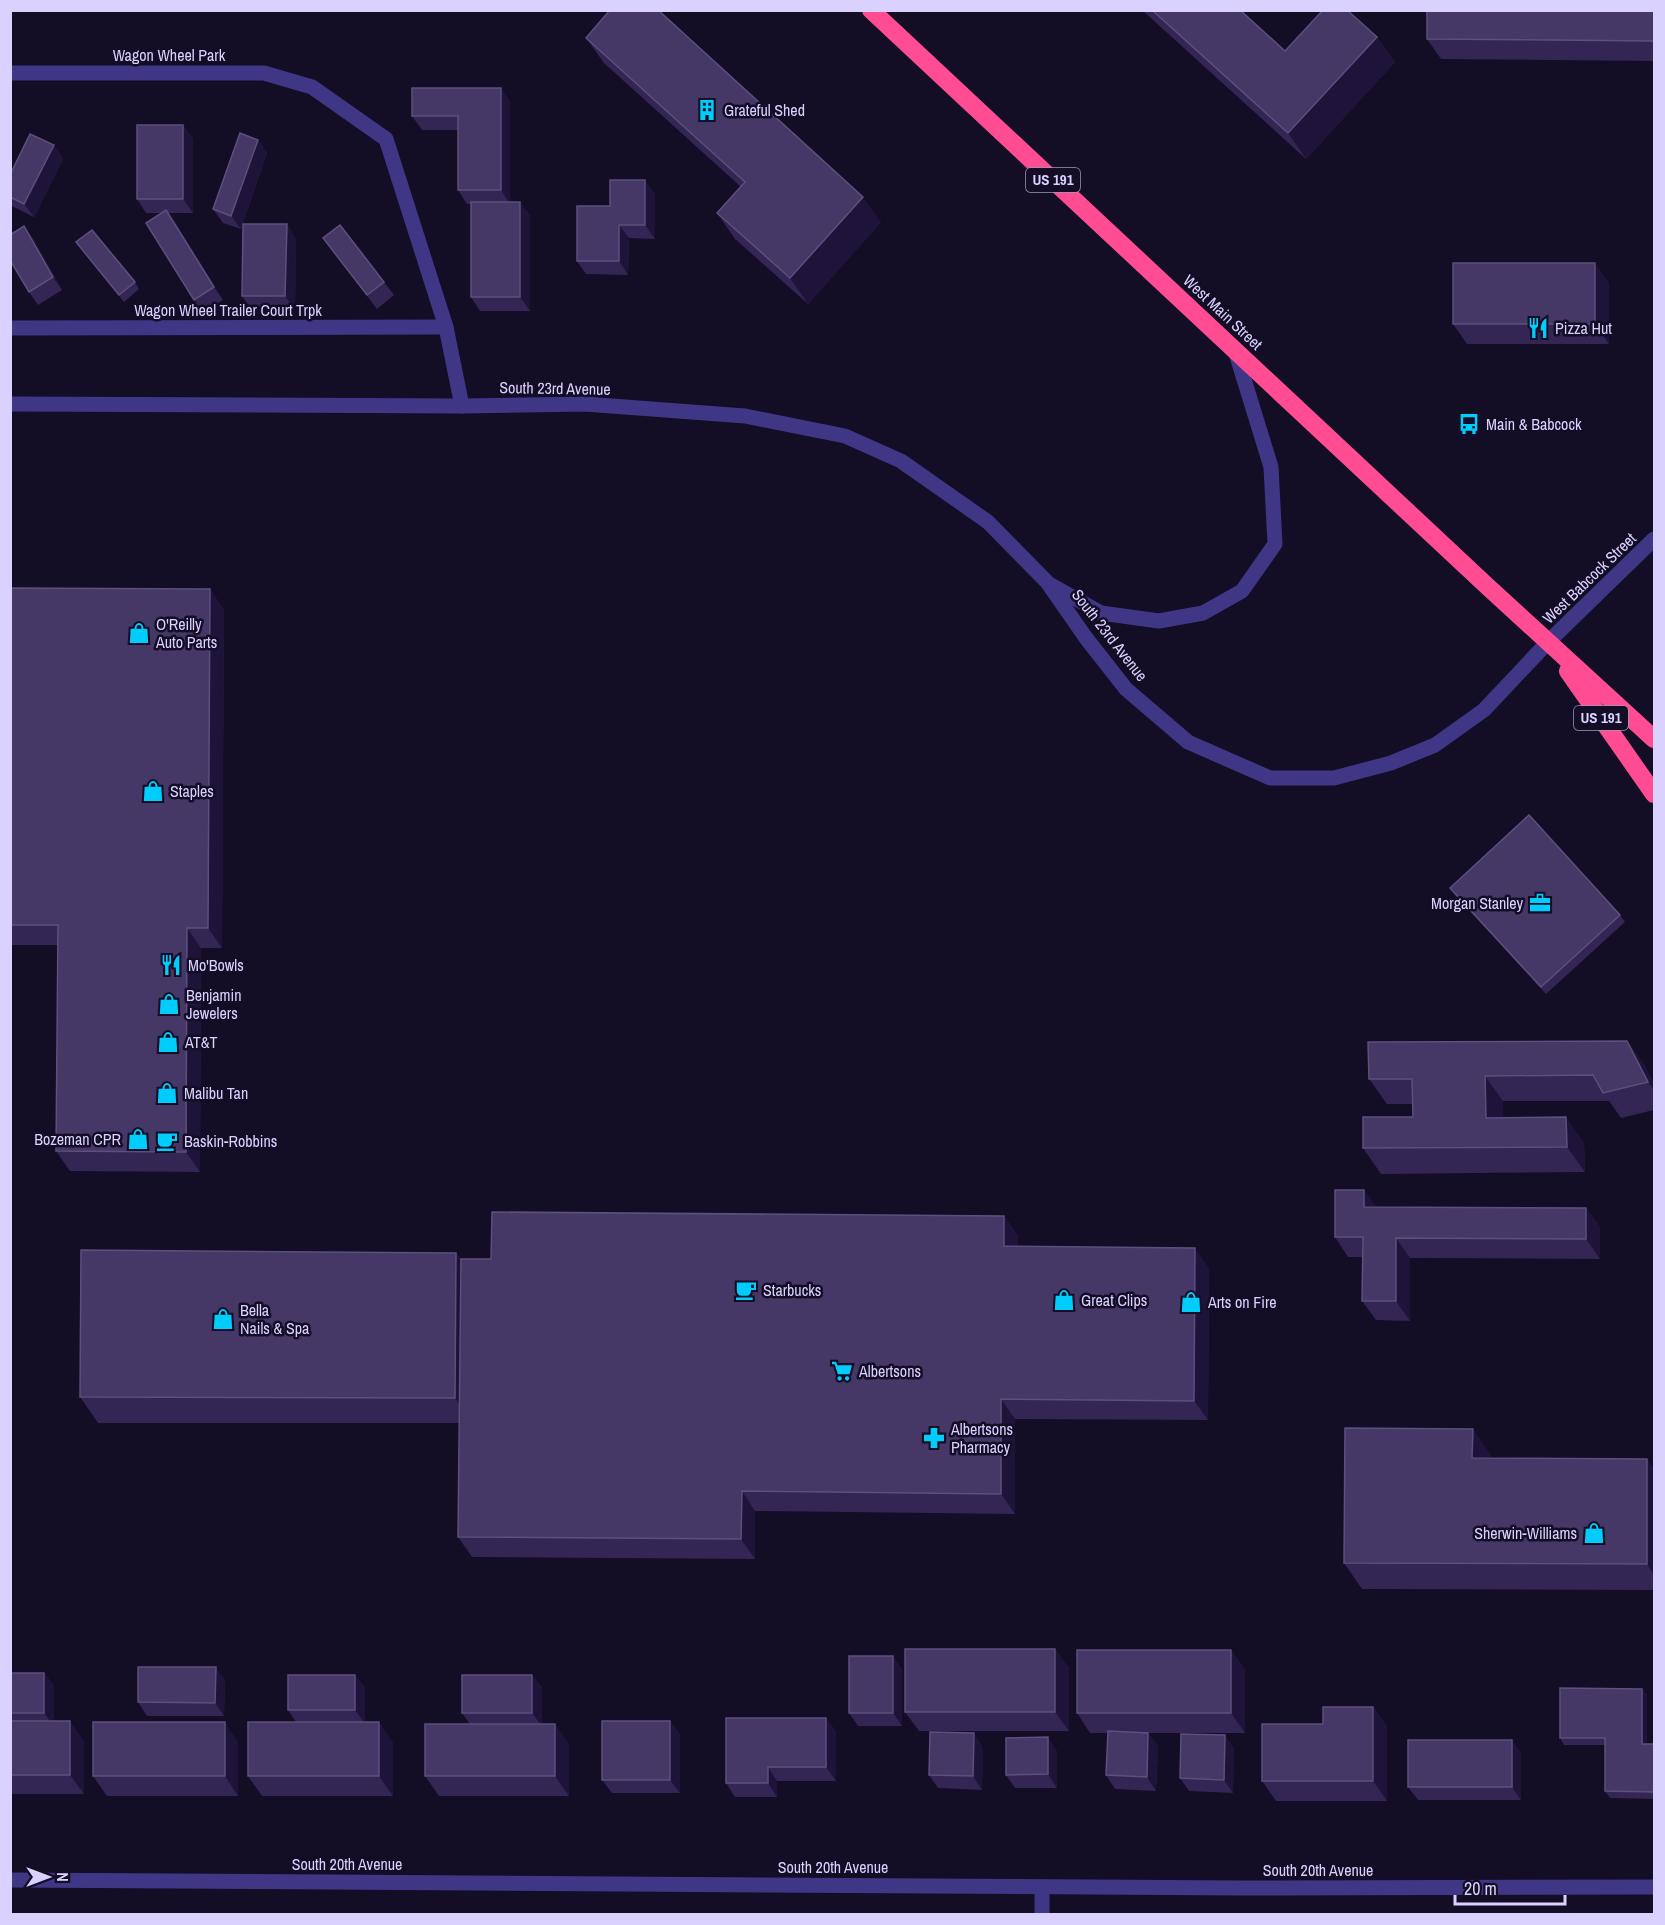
<svg xmlns="http://www.w3.org/2000/svg" width="1665" height="1925" font-family="'Archivo Narrow',sans-serif">
<style>
.lines{fill:none;stroke-linecap:round;stroke-linejoin:round}
.minor{stroke:#403686;stroke-width:15}
.highway{stroke:#ff4c93;stroke-width:18}
.wall{fill:#332554}
.shaded-wall{fill:#1e1439}
.building{fill:#453766;stroke:#5c507e;stroke-width:1.5}
.labels{text-anchor:middle;stroke-width:5;stroke-linejoin:round;paint-order:stroke}
.shield{fill:#130d25;stroke:#9f96be;stroke-width:1.5}
.shield-label{font-size:15px;font-weight:bold;fill:#dbd1ff}
.street-label{font-size:16px;fill:#dbd1ff;stroke:#130d25}
.poi-label{font-size:16px;fill:#dbd1ff;stroke:#130d25;text-anchor:start}
</style>
<rect width="100%" height="100%" fill="#130d25"/>
<g class="lines">
<g class="minor">
<polyline points="10,73 264,73 312,87 386,139 446,327 462,406"/>
<polyline points="10,328 446,327"/>
<polyline points="10,404 462,406 585,404 745,416 845,436 901,461 988,522 1047,582 1086,638 1126,689 1188,742 1270,778 1334,778 1391,763 1435,745 1484,710 1548,642 1654,539"/>
<polyline points="1051,585 1101,613 1159,621 1203,613 1242,591 1275,544 1271,467 1235,350"/>
<polyline points="10,1880 1243,1888 1654,1887"/>
<polyline points="1042,1887 1042,1914"/>
</g>
<g class="highway">
<polyline points="871,10 1487,586 1654,739"/>
<polyline points="1568,671 1654,794"/>
</g>
</g>
<g class="wall">
<polygon points="1142,10 1240,10 1285,51 1377,37 1395,62 1306,159"/>
<polygon points="1654,10 1654,61 1441,59 1427,39"/>
<polygon points="586,38 881,222 808,304 735,239 717,213 741,187 604,63"/>
<polygon points="510,101 510,202 530,215 530,311 480,311 471,297 471,204 467,204 458,190 458,130 422,130 412,116"/>
<polygon points="183,125 193,139 193,213 168,213 223,300 203,313 194,300 162,213 146,213 137,199"/>
<polygon points="258,140 267,153 241,229 223,223 213,209"/>
<polygon points="54,145 63,159 34,217 10,205 10,175"/>
<polygon points="655,194 655,239 629,238 628,275 586,274 577,261 610,206"/>
<polygon points="24,226 34,240 62,290 38,305 29,292"/>
<polygon points="296,238 295,310 251,309 242,296"/>
<polygon points="323,238 384,282 394,295 377,309"/>
<polygon points="76,242 135,282 139,289 124,302"/>
<polygon points="1609,283 1609,344 1467,344 1453,324"/>
<polygon points="10,588 224,609 222,948 201,948 200,1172 70,1171 56,1151 58,945 10,945"/>
<polygon points="1450,888 1620,915 1625,922 1546,994 1455,895"/>
<polygon points="1627,1041 1645,1066 1654,1085 1654,1110 1621,1118 1609,1101 1503,1101 1503,1118 1584,1143 1585,1172 1381,1174 1363,1148 1413,1117 1413,1104 1387,1104 1369,1079"/>
<polygon points="1364,1190 1376,1207 1586,1208 1600,1227 1600,1259 1410,1258 1410,1321 1376,1320 1362,1301 1363,1257 1348,1257 1335,1237"/>
<polygon points="1004,1216 1018,1236 1018,1246 1209,1268 1208,1420 1015,1419 1015,1514 755,1511 755,1559 472,1557 458,1537 459,1423 98,1423 80,1397 456,1253 461,1259 491,1259"/>
<polygon points="1491,1455 1491,1458 1654,1469 1654,1590 1362,1589 1344,1563"/>
<polygon points="1055,1649 1069,1669 1069,1731 919,1731 905,1712"/>
<polygon points="1231,1650 1245,1670 1245,1733 1144,1733 1148,1733 1158,1746 1156,1791 1115,1789 1106,1775 1108,1733 1090,1733 1077,1713"/>
<polygon points="902,1669 902,1726 858,1726 849,1713"/>
<polygon points="10,1673 44,1673 54,1686 54,1721 84,1741 84,1794 10,1794"/>
<polygon points="355,1675 365,1688 365,1722 393,1742 393,1796 262,1796 248,1776 296,1722 288,1710"/>
<polygon points="532,1675 542,1688 542,1724 569,1744 569,1796 439,1796 425,1776 470,1724 462,1713"/>
<polygon points="225,1680 224,1716 147,1716 138,1702"/>
<polygon points="1642,1689 1647,1695 1647,1744 1654,1744 1654,1799 1610,1798 1605,1791 1605,1745 1564,1745 1560,1738"/>
<polygon points="1373,1707 1387,1727 1387,1801 1276,1801 1262,1781 1323,1724"/>
<polygon points="670,1721 680,1735 680,1793 612,1793 602,1780"/>
<polygon points="836,1731 836,1781 777,1781 777,1797 735,1797 726,1783"/>
<polygon points="1225,1735 1234,1749 1233,1793 1189,1791 1180,1778"/>
<polygon points="238,1742 238,1796 107,1796 93,1776"/>
<polygon points="983,1747 982,1790 938,1788 929,1775"/>
<polygon points="1057,1751 1057,1788 1015,1788 1006,1775"/>
<polygon points="1521,1753 1521,1800 1418,1800 1408,1787"/>
</g>
<g class="shaded-wall">
<polygon points="1377,37 1395,62 1306,159 1288,133"/>
<polygon points="501,88 510,101 510,204 501,190"/>
<polygon points="183,125 193,139 193,213 183,199"/>
<polygon points="258,140 267,153 241,229 231,216"/>
<polygon points="54,145 63,159 34,217 24,204"/>
<polygon points="645,180 655,194 655,239 645,225"/>
<polygon points="863,197 881,222 808,304 790,278"/>
<polygon points="520,202 530,215 530,311 520,297"/>
<polygon points="166,210 176,223 223,300 214,287"/>
<polygon points="287,224 296,238 295,310 285,296"/>
<polygon points="619,225 629,238 628,275 619,261"/>
<polygon points="24,226 34,240 62,290 53,277"/>
<polygon points="1595,263 1609,283 1609,344 1595,324"/>
<polygon points="210,589 224,609 222,948 208,928"/>
<polygon points="187,928 201,948 200,1172 186,1152"/>
<polygon points="1627,1041 1645,1066 1654,1085 1654,1090 1648,1082"/>
<polygon points="1485,1076 1503,1101 1504,1143 1486,1118"/>
<polygon points="1566,1117 1584,1143 1585,1172 1567,1147"/>
<polygon points="1364,1190 1378,1209 1364,1207"/>
<polygon points="1586,1208 1600,1227 1600,1259 1586,1239"/>
<polygon points="1004,1216 1018,1236 1018,1266 1004,1246"/>
<polygon points="1396,1238 1410,1258 1410,1321 1396,1301"/>
<polygon points="1195,1248 1209,1268 1208,1420 1194,1401"/>
<polygon points="456,1253 474,1278 473,1423 455,1398"/>
<polygon points="1001,1399 1015,1419 1015,1514 1001,1494"/>
<polygon points="1473,1429 1491,1455 1490,1483 1472,1458"/>
<polygon points="1647,1459 1654,1469 1654,1575 1647,1564"/>
<polygon points="742,1491 755,1511 755,1559 741,1539"/>
<polygon points="1055,1649 1069,1669 1069,1731 1055,1712"/>
<polygon points="1231,1650 1245,1670 1245,1733 1231,1713"/>
<polygon points="893,1656 902,1669 902,1726 893,1713"/>
<polygon points="216,1667 225,1680 224,1716 215,1703"/>
<polygon points="44,1673 54,1686 54,1726 44,1713"/>
<polygon points="355,1675 365,1688 365,1724 355,1710"/>
<polygon points="532,1675 542,1688 542,1726 532,1713"/>
<polygon points="1642,1689 1647,1695 1647,1751 1642,1744"/>
<polygon points="1373,1707 1387,1727 1387,1801 1373,1781"/>
<polygon points="826,1718 836,1731 836,1781 826,1767"/>
<polygon points="70,1721 84,1741 84,1794 70,1775"/>
<polygon points="670,1721 680,1735 680,1793 670,1780"/>
<polygon points="225,1722 238,1742 238,1796 225,1776"/>
<polygon points="379,1722 393,1742 393,1796 379,1776"/>
<polygon points="555,1724 569,1744 569,1796 555,1776"/>
<polygon points="974,1733 983,1747 982,1790 973,1776"/>
<polygon points="1148,1733 1158,1746 1156,1791 1147,1777"/>
<polygon points="1225,1735 1234,1749 1233,1793 1224,1780"/>
<polygon points="1048,1737 1057,1751 1057,1788 1048,1774"/>
<polygon points="1512,1740 1521,1753 1521,1800 1512,1787"/>
<polygon points="768,1767 777,1781 777,1797 768,1783"/>
</g>
<g class="building">
<polygon points="610,10 658,10 863,197 790,278 717,213 745,182 586,38"/>
<polygon points="1152,10 1240,10 1285,51 1323,10 1347,10 1377,37 1288,133"/>
<polygon points="1427,10 1654,10 1654,41 1427,39"/>
<polygon points="412,88 501,88 501,190 458,190 458,116 412,116"/>
<rect x="137" y="125" width="46" height="74"/>
<polygon points="240,133 258,140 231,216 213,209"/>
<polygon points="30,134 54,145 24,204 10,197 10,175"/>
<polygon points="610,180 645,180 645,225 619,225 619,261 577,261 577,206 610,206"/>
<rect x="471" y="202" width="49" height="95"/>
<polygon points="166,210 214,287 194,300 146,223"/>
<polygon points="243,224 287,224 285,296 242,296"/>
<polygon points="340,225 384,282 367,295 323,238"/>
<polygon points="24,226 53,277 29,292 10,260 10,235"/>
<polygon points="92,230 135,282 119,295 76,242"/>
<rect x="1453" y="263" width="142" height="61"/>
<polygon points="10,588 210,589 208,928 187,928 186,1152 56,1151 58,925 10,925"/>
<polygon points="1529,815 1620,915 1541,987 1450,888"/>
<polygon points="1627,1041 1648,1082 1603,1093 1593,1075 1485,1076 1486,1118 1566,1117 1567,1147 1363,1148 1363,1117 1413,1117 1412,1079 1369,1079 1368,1042"/>
<polygon points="1335,1190 1364,1190 1364,1207 1586,1208 1586,1239 1396,1238 1396,1301 1362,1301 1363,1237 1335,1237"/>
<polygon points="492,1212 1004,1216 1004,1246 1195,1248 1194,1401 1001,1399 1001,1494 742,1491 741,1539 458,1537 461,1259 491,1259"/>
<polygon points="81,1250 456,1253 455,1398 80,1397"/>
<polygon points="1345,1428 1473,1429 1472,1458 1647,1459 1647,1564 1344,1563"/>
<rect x="905" y="1649" width="150" height="63"/>
<rect x="1077" y="1650" width="154" height="63"/>
<rect x="849" y="1656" width="44" height="57"/>
<polygon points="138,1667 216,1667 215,1703 138,1702"/>
<rect x="10" y="1673" width="34" height="40"/>
<rect x="288" y="1675" width="67" height="35"/>
<rect x="462" y="1675" width="70" height="38"/>
<polygon points="1560,1688 1642,1689 1642,1744 1654,1744 1654,1792 1605,1791 1605,1738 1560,1738"/>
<polygon points="1323,1707 1373,1707 1373,1781 1262,1781 1262,1724 1323,1724"/>
<polygon points="726,1718 826,1718 826,1767 768,1767 768,1783 726,1783"/>
<rect x="10" y="1721" width="60" height="54"/>
<rect x="602" y="1721" width="68" height="59"/>
<rect x="93" y="1722" width="132" height="54"/>
<rect x="248" y="1722" width="131" height="54"/>
<rect x="425" y="1724" width="130" height="52"/>
<polygon points="1108,1731 1148,1733 1147,1777 1106,1775"/>
<polygon points="930,1732 974,1733 973,1776 929,1775"/>
<polygon points="1181,1734 1225,1735 1224,1780 1180,1778"/>
<polygon points="1048,1737 1048,1774 1006,1775 1006,1738"/>
<rect x="1408" y="1740" width="104" height="47"/>
</g>
<defs>
<symbol id="building-bare" viewBox="-9 -9 18 18"><path d="M-4-6H4V6H1V3H-1V6H-4ZM-2.5-4.3h1.7v1.8h-1.7ZM.8-4.3h1.7v1.8H.8ZM-2.5-1h1.7V.8h-1.7ZM.8-1h1.7V.8H.8Z" fill="#00cdfc" stroke="#130d25" stroke-width="2.5" paint-order="stroke"/></symbol>
<symbol id="restaurant-bare" viewBox="-9 -9 18 18"><path d="M-5-6h1v4h1v-4h1v4h1v-4h1v5L-1.5 .5V6h-2V.5L-5-1ZM5-6V6H3V1.5H1.5Q1.5-4 5-6Z" fill="#00cdfc" stroke="#130d25" stroke-width="2.5" paint-order="stroke"/></symbol>
<symbol id="bus-bare" viewBox="-9 -9 18 18"><path d="M-5-6H5V4H4V6H2V4H-2V6H-4V4H-5ZM-3.5-4V0h7V-4ZM-3.5 1.2v1.5H-2V1.2ZM2 1.2v1.5H3.5V1.2Z" fill="#00cdfc" stroke="#130d25" stroke-width="2.5" paint-order="stroke"/></symbol>
<symbol id="shop-bare" viewBox="-9 -9 18 18"><path d="M-5-2.5h2.3a2.7 3.5 0 0 1 5.4 0H5L5.5 6h-11ZM-1.5-2.5h3a1.5 2.3 0 0 0-3 0Z" fill="#00cdfc" stroke="#130d25" stroke-width="2.5" paint-order="stroke"/></symbol>
<symbol id="office-bare" viewBox="-9 -9 18 18"><path d="M-6-3h4V-5.5h4V-3h4V5H-6ZM-1-4.5V-3h2v-1.5ZM-6 0V1H6V0Z" fill="#00cdfc" stroke="#130d25" stroke-width="2.5" paint-order="stroke"/></symbol>
<symbol id="cafe-bare" viewBox="-9 -9 18 18"><path d="M-5.5-4.5H6V0H3Q3 3.5 0 3.5H-2.5Q-5.5 3.5-5.5 0ZM3-3.2v2h1.7v-2ZM-6 4.5H4V6H-6Z" fill="#00cdfc" stroke="#130d25" stroke-width="2.5" paint-order="stroke"/></symbol>
<symbol id="supermarket-bare" viewBox="-9 -9 18 18"><path d="M-6-5.5h2.5l.6 2H6L4.5 2H-2.5L-4.4-4H-6ZM-1.5 3.2a1.3 1.3 0 1 0 .1 0ZM3 3.2a1.3 1.3 0 1 0 .1 0Z" fill="#00cdfc" stroke="#130d25" stroke-width="2.5" paint-order="stroke"/></symbol>
<symbol id="pharmacy-bare" viewBox="-9 -9 18 18"><path d="M-2-6h4v4h4v4h-4v4h-4v-4h-4v-4h4Z" fill="#00cdfc" stroke="#130d25" stroke-width="2.5" paint-order="stroke"/></symbol>
</defs>
<g fill-rule="evenodd">
<use href="#building-bare" x="692" y="95" width="30" height="30"/>
<use href="#restaurant-bare" x="1523" y="313" width="30" height="30"/>
<use href="#bus-bare" x="1454" y="409" width="30" height="30"/>
<use href="#shop-bare" x="124" y="618" width="30" height="30"/>
<use href="#shop-bare" x="138" y="776" width="30" height="30"/>
<use href="#office-bare" x="1525" y="888" width="30" height="30"/>
<use href="#restaurant-bare" x="156" y="950" width="30" height="30"/>
<use href="#shop-bare" x="154" y="989" width="30" height="30"/>
<use href="#shop-bare" x="153" y="1027" width="30" height="30"/>
<use href="#shop-bare" x="152" y="1078" width="30" height="30"/>
<use href="#shop-bare" x="123" y="1124" width="30" height="30"/>
<use href="#cafe-bare" x="152" y="1126" width="30" height="30"/>
<use href="#cafe-bare" x="731" y="1275" width="30" height="30"/>
<use href="#shop-bare" x="1049" y="1285" width="30" height="30"/>
<use href="#shop-bare" x="1176" y="1287" width="30" height="30"/>
<use href="#shop-bare" x="208" y="1304" width="30" height="30"/>
<use href="#supermarket-bare" x="827" y="1356" width="30" height="30"/>
<use href="#pharmacy-bare" x="919" y="1423" width="30" height="30"/>
<use href="#shop-bare" x="1579" y="1518" width="30" height="30"/>
</g>
<g class="labels">
<g class="shield">
<rect x="1026" y="168" width="54" height="24" rx="4.5"/>
<rect x="1574" y="706" width="54" height="24" rx="4.5"/>
</g>
<g class="shield-label">
<text x="1053" y="185">US 191</text>
<text x="1601" y="723">US 191</text>
</g>
<g class="street-label">
<text x="169" y="61">Wagon Wheel Park</text>
<text x="228" y="316">Wagon Wheel Trailer Court Trpk</text>
<text transform="translate(1223 312) rotate(43)" y="6">West Main Street</text>
<text transform="translate(555 388) rotate(1)" y="6">South 23rd Avenue</text>
<text transform="translate(1589 578) rotate(-44)" y="6">West Babcock Street</text>
<text transform="translate(1110 635) rotate(52)" y="6">South 23rd Avenue</text>
<text x="347" y="1870">South 20th Avenue</text>
<text x="833" y="1873">South 20th Avenue</text>
<text x="1318" y="1876">South 20th Avenue</text>
</g>
<g class="poi-label">
<text x="724" y="116">Grateful Shed</text>
<text x="1555" y="334">Pizza Hut</text>
<text x="1486" y="430">Main &amp; Babcock</text>
<text x="156" y="630">O'Reilly<tspan x="156" dy="18">Auto Parts</tspan></text>
<text x="170" y="797">Staples</text>
<text x="1523" y="909" text-anchor="end">Morgan Stanley</text>
<text x="188" y="971">Mo'Bowls</text>
<text x="186" y="1001">Benjamin<tspan x="186" dy="18">Jewelers</tspan></text>
<text x="185" y="1048">AT&amp;T</text>
<text x="184" y="1099">Malibu Tan</text>
<text x="121" y="1145" text-anchor="end">Bozeman CPR</text>
<text x="184" y="1147">Baskin-Robbins</text>
<text x="763" y="1296">Starbucks</text>
<text x="1081" y="1306">Great Clips</text>
<text x="1208" y="1308">Arts on Fire</text>
<text x="240" y="1316">Bella<tspan x="240" dy="18">Nails &amp; Spa</tspan></text>
<text x="859" y="1377">Albertsons</text>
<text x="951" y="1435">Albertsons<tspan x="951" dy="18">Pharmacy</tspan></text>
<text x="1577" y="1539" text-anchor="end">Sherwin-Williams</text>
</g>
</g>
<rect width="1665" height="1925" fill="none" stroke="#dbd1ff" stroke-width="24"/>
<g transform="translate(48 1877) rotate(90)" stroke="#130d25" stroke-width="4.5" paint-order="stroke">
<path d="M0-4.5L10 22L0 15L-10 22Z" fill="#dbd1ff"/>
<text y="-9" font-size="16" font-weight="bold" text-anchor="middle" fill="#dbd1ff">N</text>
</g>
<path d="M1455 1895v9h110v-9" fill="none" stroke="#dbd1ff" stroke-width="3"/>
<text x="1464" y="1895" font-size="18" fill="#dbd1ff" stroke="#130d25" stroke-width="4.5" paint-order="stroke">20 m</text>
</svg>
